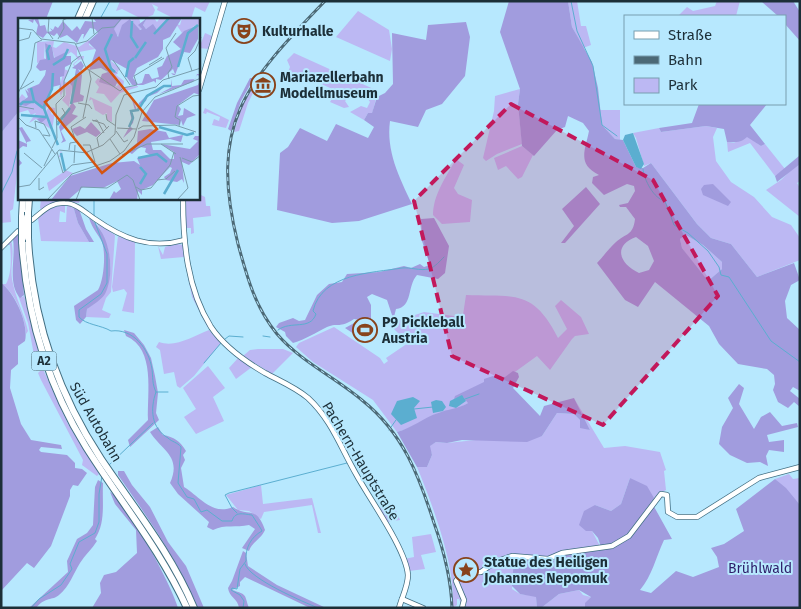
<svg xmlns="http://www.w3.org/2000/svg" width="801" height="609" font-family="'Fira Sans',sans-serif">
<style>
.green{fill:#bcb8f3}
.forest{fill:#a19cde;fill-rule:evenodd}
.water{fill:#5baed0}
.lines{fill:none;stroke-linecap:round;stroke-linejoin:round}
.stream{stroke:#5baed0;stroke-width:1}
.tertiary-casing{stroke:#426f83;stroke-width:5.5}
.secondary-casing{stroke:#426f83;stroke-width:6}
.motorway-casing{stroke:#426f83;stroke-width:8}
.tertiary{stroke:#fff;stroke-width:4}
.secondary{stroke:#fff;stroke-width:4.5}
.motorway{stroke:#fff;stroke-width:6}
.rail-casing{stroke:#4c6976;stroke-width:3}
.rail{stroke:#b7e8fe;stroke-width:1;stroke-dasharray:4;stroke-linecap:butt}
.motorway-bridge-casing{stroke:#426f83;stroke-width:8;stroke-linecap:butt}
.motorway-bridge{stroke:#fff;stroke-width:6}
.marked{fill:#c2185b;fill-opacity:0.2;stroke:#c2185b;stroke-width:4;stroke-dasharray:10 6;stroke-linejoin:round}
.labels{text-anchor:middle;stroke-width:4;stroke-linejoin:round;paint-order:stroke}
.shield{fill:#b7e8fe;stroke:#4a6673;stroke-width:1}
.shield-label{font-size:12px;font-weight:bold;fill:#1c2f38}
.poi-label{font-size:14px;font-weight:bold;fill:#1c2f38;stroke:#b7e8fe;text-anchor:start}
.street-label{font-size:14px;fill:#1c2f38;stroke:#b7e8fe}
.park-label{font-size:14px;fill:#2e1d69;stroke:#b7e8fe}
.inset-river{fill:none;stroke:#5baed0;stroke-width:2.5}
.inset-road{fill:none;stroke:#799eaf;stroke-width:1}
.view{fill:#d45510;fill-opacity:0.15;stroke:#d45510;stroke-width:2.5}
.inset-edge{fill:none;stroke:#1c2f38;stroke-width:2.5}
</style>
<rect width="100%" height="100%" fill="#b7e8fe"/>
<g class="green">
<polygon points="120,1 210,1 205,12 195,7 191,19 175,19 157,10 158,7 152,4 155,10 153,15 142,19 122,9 116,11"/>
<polygon points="568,1 577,1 581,26 586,26 591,45 583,48 572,27"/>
<polygon points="717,1 740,1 736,16 678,16 687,7 693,11 715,6"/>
<polygon points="358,11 389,30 392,49 390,61 336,37"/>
<polygon points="205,33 212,36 209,49 199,48"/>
<polygon points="294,53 378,91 372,114 368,113 364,120 350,112 361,106 367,108 370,102 368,99 349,97 345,101 349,107 344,108 330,102 337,91 303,76 293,74 288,83 284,82 290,67 287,60"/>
<polygon points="267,65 248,103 239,131 234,132 243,104"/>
<polygon points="520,89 518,104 522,144 497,154 486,161 483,158 494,111 495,96"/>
<polygon points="205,108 229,120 226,128 212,125 214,119 219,121 220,117 207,112 206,114 203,113"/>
<polygon points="600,110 620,110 620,140 615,139 602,125"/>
<polygon points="19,111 19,157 13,209 10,211 11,222 1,223 1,133"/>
<polygon points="706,126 717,128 713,137 716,161 731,182 754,197 772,217 791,225 800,238 800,260 757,277 731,244 711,238 697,224 651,163 644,166 636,138 633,133 659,128 661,132"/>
<polygon points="747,136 761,146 765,144 785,169 775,176 750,143 728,152 727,142 734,143"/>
<polygon points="522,146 533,155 522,177 518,179 506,166 498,170 494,158"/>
<path d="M456,159L464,165L454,188L458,194L472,200L470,222L442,224L433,215C433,195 446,177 456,159Z"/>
<polygon points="797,164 800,164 800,181 797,183 800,188 800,217 766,190 781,180"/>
<polygon points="199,194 205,197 206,206 210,206 211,216 193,218 194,233 191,234 191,228 187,228 185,224 186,201 199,199"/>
<polygon points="41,199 80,199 79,203 68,202 42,210 40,208"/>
<polygon points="65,204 65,213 60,211 59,222 66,222 67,205 73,206 78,223 89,242 41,241 38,218 46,210"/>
<path d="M97,223L115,235L111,292L106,298L102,310L111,314L109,318L86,317L87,309C119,287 114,254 97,223Z"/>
<polygon points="686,235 703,245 722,262 722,269 707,282 682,248 680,239"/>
<polygon points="118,236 135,242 134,313 122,311 127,293 124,289 113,292 112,287"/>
<path d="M11,240C15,253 10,266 12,279C15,297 24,313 28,331L26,334C25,318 16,294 2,284H6C12,273 11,256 10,245H6Z"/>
<polygon points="177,244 183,245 194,296 208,326 208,328 192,297 184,257 161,259 158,246 163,255 165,247"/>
<polygon points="18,295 23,297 24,295 42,367 68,424 99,474 97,476 82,465 83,460 41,380 38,373 41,370 37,371 28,323"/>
<path d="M466,295C515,297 533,289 558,338L567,329L555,306L561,300L581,317L589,334L575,336L572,339L550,370L537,356L483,395L457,409L438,413L407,429L397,432L373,400L313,362L296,347L299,343L334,327L380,358L384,364L388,361L386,358L408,343L392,327L391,323L424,312L461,317L463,315Z"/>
<polygon points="359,325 372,326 372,334 359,333"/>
<path d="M209,330L221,343L194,376L180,388L177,386L174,372L164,374L160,350L156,347L159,342C176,348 193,336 209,330Z"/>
<polygon points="258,349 283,349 293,353 272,374 243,356 250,350"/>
<polygon points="239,357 252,367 236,379 229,368"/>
<polygon points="208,366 225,388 213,397 224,421 196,434 184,417 196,409 183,388"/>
<path d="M575,400L604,448L625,446L660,452L666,470L664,471L666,490L660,493L652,503L630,478L621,504L611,511L595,505L592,531L601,548L549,557L517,554L481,570L454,576L463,601L461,604L459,599H457V605L452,608C458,571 431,501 417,467H427L432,455L429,446L436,442L447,443L485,439L502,441L542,436L557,413L574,414L580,420V426L590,430Z"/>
<polygon points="789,474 793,479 800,478 800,505 775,479"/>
<polygon points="261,485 263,504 312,498 321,533 318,533 312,505 264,512 261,519 249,511 238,510 226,495"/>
<polygon points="393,503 400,520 387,522 379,508"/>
<polygon points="431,534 436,552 421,555 425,569 409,571 404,559 414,557 412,537"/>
<polygon points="514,559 512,589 520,594 536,596 537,608 465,608 466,603 458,581 462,575 483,573 494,565"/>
<polygon points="579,590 583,595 591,597 585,604 585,608 541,608 559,594"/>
</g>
<g class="forest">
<polygon points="1,1 53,1 46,19 19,19 19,111 1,133"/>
<path d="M509,1H568L572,27L592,62L598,88L602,125L615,139L623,140L636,167L643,168L651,163L697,224L711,238L731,244L757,277L794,263L800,280L791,285L785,301L787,318L800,330V391L793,387L790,391L800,399V407L794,402L788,408L778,402L773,390L775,384L774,375L767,369L738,364L719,344L709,326L655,282L638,307L625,300L597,263C603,257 609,248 616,242C626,233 633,236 635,219L626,207H620L619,205L628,203L635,191L634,186L627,184L604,195L592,183L593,177L599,175C577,164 585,151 589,131L583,123L568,116L565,127L557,130L534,156L522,146L518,104L520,89L500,32ZM686,235L703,245L722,262V269L708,281L682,248L680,239ZM636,237L648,246L654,261L649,270L639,273C620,264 612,246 636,237Z"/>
<polygon points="761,1 793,1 800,12 800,41 785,24 785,16 778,16"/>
<path d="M466,22L470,37L465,76L442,104L426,110L418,127L390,121C386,151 399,177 412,204L359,221L332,223L277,210L280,153L288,147L300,128L327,141L336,124L368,138L374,127L364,120L368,113H372L377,97L385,93L393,84L392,33L426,40L428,25Z"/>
<polygon points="250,78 254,78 241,101 231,131 228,129 237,103"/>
<path d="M699,104H767L750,125L765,144L761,146L747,137C742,142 735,143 727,142L724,129L706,126L661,132L659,128L692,123Z"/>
<polygon points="799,156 800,164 777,182 775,176"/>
<polygon points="713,184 731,202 728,206 703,195 701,189 704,185"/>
<polygon points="586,187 600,204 565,243 561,243 574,226 562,209"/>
<polygon points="73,206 79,209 86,229 94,242 89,242 78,223"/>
<path d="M89,218C110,231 116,272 105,294C101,300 93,305 87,309L86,317L80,324L76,320L74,306L98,290C104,279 106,254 102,242C98,234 93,230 89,218Z"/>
<path d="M434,218L449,246L445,273L438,279L417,275C407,286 413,307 396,309L394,317L393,318L387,300L372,294L367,297L371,305V322L354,319C339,329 339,322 327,327C315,333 306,339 293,343L286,336L285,332L276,327L279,323L293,318L299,321L305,320L317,295L329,284L342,282L347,274L379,272L404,266L411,268L420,264L424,267L430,265L422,241L421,219Z"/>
<path d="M18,233L24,295L20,298C7,283 16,258 13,239Z"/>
<path d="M1,283C15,293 29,324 25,341L18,346V364L11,370L10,388L21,424L31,440L61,445L62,449L41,447L39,450L41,452L67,455L75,463V468L82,469L87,473L78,486L73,485L70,490V496L51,546L34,568L27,563L1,591Z"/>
<polygon points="358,321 357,333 372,341 360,338 345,328"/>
<path d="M124,330L134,333L144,345L151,358L155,376L158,393L156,413L159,420L130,447L128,440L148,420C147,393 156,349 126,336Z"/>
<path d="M513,371L518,373L519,377L513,388L540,416L544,406L574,398L590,430L580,428V420L574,414L557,413L542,436L527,442L462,440L447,443L436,442L430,446L432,455L427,467H417L397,432C412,428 423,418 438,413C448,409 458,409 468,403L463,397L454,399L455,396L484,382V379L493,376L501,380Z"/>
<polygon points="739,384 744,388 739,404 754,429 761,417 770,412 782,426 797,423 798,427 767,435 769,442 784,440 784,452 769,450 766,456 768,466 760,462 747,463 730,455 719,444 722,427 733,408 728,398"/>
<path d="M158,427L163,435C174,437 180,441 186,451L183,455L185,460L181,468L184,487C200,497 213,516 233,507C248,518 256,504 265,530C261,539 252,542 249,551L242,548L255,529L249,525C236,528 225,524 213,530L207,527L209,522L178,494L170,483C182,456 162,451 150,432Z"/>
<path d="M118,471H124L132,485L150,507L168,542L186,566L204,608H198C177,559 148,518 118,475Z"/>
<path d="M630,478L647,486L654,498L652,503L672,539L664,540C656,557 652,576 640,590L651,593L676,571L693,577L719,567L717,557L711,548L724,544L744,531L736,509L775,479L786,488L800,505V608H585V603L591,597L579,590L559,594L541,608H537L536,597L520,594L512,586L514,557L549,561L566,554L602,550L598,538L592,531H586L579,525L584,511L595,505L611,511L621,504Z"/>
<path d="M98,480L103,483C102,503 106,522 95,539L97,541C92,549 85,555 80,563C73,574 70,586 59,595C52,601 46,596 36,608H29L68,572L67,561L77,539L87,533L93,525L95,487Z"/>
<path d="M110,492C127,502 172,586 178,608H92L101,593L100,583L104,575L116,572L137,553L136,530L115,504Z"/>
<path d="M243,551L246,553L248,566L277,585L326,608H310L245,577L240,582V586L232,590C248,595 244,594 249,608H239C238,599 229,597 228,588L232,581Z"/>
</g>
<g class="water">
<polygon points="633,133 644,164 641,169 636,167 623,140 625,135"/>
<polygon points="462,395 466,401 456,408 449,406 450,401"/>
<polygon points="413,397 420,401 414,408 417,418 401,425 391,414 397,401"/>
<polygon points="436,400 442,401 446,407 443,411 433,413 431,402"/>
</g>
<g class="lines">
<g class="stream">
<polyline points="571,1 577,31 593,66 602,125 617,136"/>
<polyline points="100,19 110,1"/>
<path d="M643,169C644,180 654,199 665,201L674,225L688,233L708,251L719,267L721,275L729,277L771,341L800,362"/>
<polyline points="1,194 12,172 17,151"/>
<polyline points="94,216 94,199"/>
<path d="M94,220L107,254V283L101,294L79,310V317C86,325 101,325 111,331C133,328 149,349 152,369C153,377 152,384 156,392C150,409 151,428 168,438C172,442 177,442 181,447L178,483L187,497L194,499L201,512L207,510L222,521H232C235,511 243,514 252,515L261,529L262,531C251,537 245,548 246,561L240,569L237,589L232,588L231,590L240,595L244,601L243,608"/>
<path d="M278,330C291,320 310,331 316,314L313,311C322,273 372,273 402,268C410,267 420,271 429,269C435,267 440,261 444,257"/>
<polyline points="263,336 270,337"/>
<polyline points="225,339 229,336 243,337"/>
<polyline points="204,363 221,343"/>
<polyline points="156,392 168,392"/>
<polyline points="465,399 479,394"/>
<polyline points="414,409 433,407"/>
<polyline points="389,430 396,420"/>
<polyline points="108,466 153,423"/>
<polyline points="237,513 232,508 225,495 229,493 347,463"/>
<path d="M245,564C249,579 304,602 318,608"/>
<polyline points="31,608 39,599 61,585 72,569 70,564 79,542 95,533 99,522 99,494 102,476"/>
</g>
<defs>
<g id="tertiary">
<path d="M32,220C42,212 51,202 65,203C76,203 86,213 95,219C122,238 150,250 184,240"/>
<polyline points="1,248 18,231"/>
</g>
<g id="secondary">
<polyline points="199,90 225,1"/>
<path d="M183,199C183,242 187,289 211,327C223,345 246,362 265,373C280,381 295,387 308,398C331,419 341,448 356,474C369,498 406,549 408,575C408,586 402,597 399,608"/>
<polyline points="402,599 423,608"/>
<polyline points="462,608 464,600 456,581 462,573 481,572 495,562 512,556 548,559 562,553 612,546 629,536 661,494 667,495 668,512 677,517 697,517 759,478 800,467"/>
</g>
<g id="motorway">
<polyline points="78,19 86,1"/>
<polyline points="85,19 93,1"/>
<polyline points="28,212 29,199"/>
<polyline points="22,217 23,199"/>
<path d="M28,238C32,319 57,392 101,459C134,508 171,553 194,608"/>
<path d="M22,242C27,316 47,384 86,447C120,501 160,549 187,608"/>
</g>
</defs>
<use href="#tertiary" class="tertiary-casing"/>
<use href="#secondary" class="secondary-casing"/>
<use href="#motorway" class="motorway-casing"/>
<use href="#tertiary" class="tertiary"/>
<use href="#secondary" class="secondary"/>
<use href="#motorway" class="motorway"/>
<defs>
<path id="rail" d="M325,1C245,84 208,124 238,244C247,277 255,307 277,334C301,362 335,377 363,401C403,433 419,476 434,523C444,551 451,578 452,608"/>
</defs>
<use href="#rail" class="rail-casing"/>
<use href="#rail" class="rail"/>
<defs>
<g id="motorway-bridge">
<polyline points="22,217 22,242"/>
<polyline points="28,238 28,212"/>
</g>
</defs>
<use href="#motorway-bridge" class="motorway-bridge-casing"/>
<use href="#motorway-bridge" class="motorway-bridge"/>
</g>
<path class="marked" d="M511,104L653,180L718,296L603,425L452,356L414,201Z"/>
<defs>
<symbol id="theatre-ring" viewBox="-11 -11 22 22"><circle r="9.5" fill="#b7e8fe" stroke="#88431b" stroke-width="1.5"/><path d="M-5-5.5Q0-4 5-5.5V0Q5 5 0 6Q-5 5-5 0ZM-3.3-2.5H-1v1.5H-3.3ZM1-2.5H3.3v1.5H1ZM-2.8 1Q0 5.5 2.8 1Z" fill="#88431b"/></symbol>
<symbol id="museum-ring" viewBox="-11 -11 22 22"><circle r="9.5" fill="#b7e8fe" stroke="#88431b" stroke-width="1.5"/><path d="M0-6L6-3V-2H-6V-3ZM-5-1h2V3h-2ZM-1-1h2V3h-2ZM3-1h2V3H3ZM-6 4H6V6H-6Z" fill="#88431b"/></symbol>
<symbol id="stadium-ring" viewBox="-11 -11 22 22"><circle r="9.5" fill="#b7e8fe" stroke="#88431b" stroke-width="1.5"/><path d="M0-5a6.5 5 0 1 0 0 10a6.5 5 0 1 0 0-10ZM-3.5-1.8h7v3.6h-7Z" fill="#88431b"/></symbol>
<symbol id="sight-ring" viewBox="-11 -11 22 22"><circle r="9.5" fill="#b7e8fe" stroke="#88431b" stroke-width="1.5"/><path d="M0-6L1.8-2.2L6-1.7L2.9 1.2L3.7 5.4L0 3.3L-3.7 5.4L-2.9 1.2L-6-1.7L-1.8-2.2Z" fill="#88431b"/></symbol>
</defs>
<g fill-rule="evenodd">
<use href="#theatre-ring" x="230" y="17" width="28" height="28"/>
<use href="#museum-ring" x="249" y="71" width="28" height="28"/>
<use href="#stadium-ring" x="351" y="316" width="28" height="28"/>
<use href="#sight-ring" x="452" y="556" width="28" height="28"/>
</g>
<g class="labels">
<rect class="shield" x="31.5" y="351.5" width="25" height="19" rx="4"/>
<g class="shield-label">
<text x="44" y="365">A2</text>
</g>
<g class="poi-label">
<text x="262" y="36">Kulturhalle</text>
<text x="280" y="82">Mariazellerbahn<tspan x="280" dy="16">Modellmuseum</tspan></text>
<text x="382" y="327">P9 Pickleball<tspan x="382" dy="16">Austria</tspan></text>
<text x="484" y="567">Statue des Heiligen<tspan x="484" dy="16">Johannes Nepomuk</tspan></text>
</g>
<g class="street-label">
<text transform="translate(96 422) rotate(60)" y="5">Süd Autobahn</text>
<text transform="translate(361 461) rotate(59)" y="5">Pachern-Hauptstraße</text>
</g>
<g class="park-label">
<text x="760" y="573">Brühlwald</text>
</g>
</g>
<g transform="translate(18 18)">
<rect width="182" height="182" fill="#b7e8fe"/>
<path d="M104,0H121L124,11L119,12L113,1L105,7L101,18L89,13ZM129,0H136L139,4L142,0H150L139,12L134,8L128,11L125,7ZM164,0H182L179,16L178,7L164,15L158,6L162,7ZM71,22V27L77,31L61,34L59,30V38H66L65,43L63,41L61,42L56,46L58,49L55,47L56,45L60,42L57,37L53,34L47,38V35L37,41L34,30L27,25L26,40L28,41L19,45V24L36,23L35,29L38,30L46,24L61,29ZM93,43L102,50L98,57L106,63L105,69L120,68V69L102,75L93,85L86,76L78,75L81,69L77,64L80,60L97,69L100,67L92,53L99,54L92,47ZM46,51L51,53L46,63L54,68L51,89L44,82L48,77L47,68L43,78L45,79H43L41,72ZM4,76L8,80L1,86L11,83V79L25,89L27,99L20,100H29L27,94L31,89L37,90V94L32,92L34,97L37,94L34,112L18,101L11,105L18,95L13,97L10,92L0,95V82ZM72,79L94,89V104L89,102V95L85,97L77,92L74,81L71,83ZM43,132L47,152L55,155L31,173L29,165L47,153L44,139H41Z" fill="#bcb8f3"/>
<path d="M20,0L22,8L27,7L29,14L34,13L32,10L35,12L37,8L40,10L45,3L54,13L59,8L62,12L67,3L78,4L75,0H104L96,11L100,19L104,7L112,1L122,12L124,11L120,7L129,0L125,7L128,11L135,6L139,12L150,0H164L152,19L145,22V31L140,39L119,50L115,60L120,66L124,65L127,56H131L134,61L141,59L139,50L144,48L149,38L163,31L155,24L166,13L180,7V21L172,35L166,34L157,57H155L153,55L157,56L155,51L143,62L138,61V65L136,63L125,67H114L108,58L109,51L93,42L92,47L100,56L92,53L100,63L97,69L81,64L84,56L90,54L83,50L71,52L78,32L70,24L80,15L77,11L72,10L65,21L66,16H64L59,25L49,17L42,20L39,15L36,18L29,15L25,20L18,16L20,7L16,1L15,5L10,2ZM27,25L34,29L36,40L48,34L47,38H53V46L47,49L46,58L42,59L43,70L41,72L44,73H41L42,67L34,69L27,94L29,100L23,105L19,101L27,98L25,89L15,84L8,88L0,86L10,79L7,71L11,75L9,71L21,66L27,57L28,52L22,53L18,49L22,42L28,41ZM63,43L66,48L63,53L60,51L64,57L62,76L66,78L65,83L55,85L58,89L54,96L60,98L43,113L48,123L43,125L45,122L41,109L53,86L54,68L51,65L56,62L58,51L54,50ZM182,52V59L180,62L182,58L179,57L175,64L141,76L154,69H146L139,75L129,79L128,83L122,86L120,92L113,94L116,99L115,105L112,108L115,111L105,120L114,104L112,94L117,92L112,75L119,92L121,85L129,77L146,68H153L154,61V68L163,67L166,62L177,61L179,56H182ZM182,62V77L176,75L160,87L163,91L160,98L165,97L166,90L178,97L169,100L165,108L163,102L162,107L124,103L136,82L180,67ZM73,104L83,115L78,119L69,114L59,118L56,115L54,111L62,108L67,111ZM4,109L13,123L9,124V129L5,128L1,131L0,140L4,145L1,148H0V122L9,126L1,110ZM132,111L148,114L151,120L165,117L163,124L152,121L133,124L135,132H143L152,141H156V134L143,126L172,131L180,123L175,121L177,118H182L183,135L171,147L164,144L166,165L164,161L159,164L148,162L146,159L152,155L154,150L152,149L135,167L124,172V177L120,173L119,182H91L96,173L98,175L103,171L99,163L85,170L65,169L50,182H33L52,158L94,145L116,143L122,147L119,140L132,137L127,134L128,130L122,129L114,136L109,133L119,125L120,113Z" fill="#a19cde"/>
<path class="inset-river" d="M114,3L113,19L120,30M94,16L87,31L93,51L97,54M136,16L151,0M117,40L128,24M31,42L29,33L32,27M35,47L46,40L50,31M160,49L170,15L180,7M108,59L111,44L116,40M13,70L16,83L25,90M53,86L59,56M2,87L5,84H16M25,88L40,127M26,88L34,71L35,55M3,97L28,99M39,107L52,90M111,109L115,100L113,93L120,92L129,78L146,68H153M141,109L169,117L176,115M43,135L47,153M120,140L139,136L149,144M122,166L128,156L122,149M146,176L160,152"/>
<path class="inset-road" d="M31,0L30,14L35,21M74,0L76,16M0,10L15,12L23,21L57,25L68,50L102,73L105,70L109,76M40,21L46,10L45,2L50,0M0,23L11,20L13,14M58,26L69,23L84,10L96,9L104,0M95,42L112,67M131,47L144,39M174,53L170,40L177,33L183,19M151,61L150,55L154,49L148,30L158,15M105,70L119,67L116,58L146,40M3,71L16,63M0,75L13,51L17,25L24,22M60,85L71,87L74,91M0,88L16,91M88,96L89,102L98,108M0,99L8,107L21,112L37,136M65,100L73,61L71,52M74,102L86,106L89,111M75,103L79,102L86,115M38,105L47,95L44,90M161,108L162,102L157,99L159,88L175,78L183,77M18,110L17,103L26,106L32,118L25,117M99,110L118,111M120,111L125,108L157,107L178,114M98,113L106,124L110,122M92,121L102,136M143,126L158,136M65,127H72L77,144L68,145M81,129L79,120L91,108M34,130L39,120L38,86L46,78V63L54,44L62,38M51,132L52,125L58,124L53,109L68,99M39,134L45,155L54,147L68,145M6,135L24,150M67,135L85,127L97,116L98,97L106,77L138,69L145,62L183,50M104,137L129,126H165M164,140L174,144L183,137M56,145L57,127M26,148L34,131M21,160V172L26,169M139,162L148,161L157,153M0,169L12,167L41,132L70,135M118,169L123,172L133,170L152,147L156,134M29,182L54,156L92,143L106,133L116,119L124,94L137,79L183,60M58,182L63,169L89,170L109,157L115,162L122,182M159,182L170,170L162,139"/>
<path class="view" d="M81,40L139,111L84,155L27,84Z"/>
<rect width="182" height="182" class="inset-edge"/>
</g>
<rect width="801" height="609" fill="none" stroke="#1c2f38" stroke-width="5"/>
<rect x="624" y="15" width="162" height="90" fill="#b7e8fe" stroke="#799eaf"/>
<rect x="634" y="31" width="25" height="8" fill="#ffffff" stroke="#799eaf"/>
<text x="668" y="40" font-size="15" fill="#1c2f38">Straße</text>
<rect x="634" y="56" width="25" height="8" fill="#4c6976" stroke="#799eaf"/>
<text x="668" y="65" font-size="15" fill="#1c2f38">Bahn</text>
<rect x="634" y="78" width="25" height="15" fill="#bcb8f3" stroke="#799eaf"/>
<text x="668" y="90" font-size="15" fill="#1c2f38">Park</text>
</svg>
